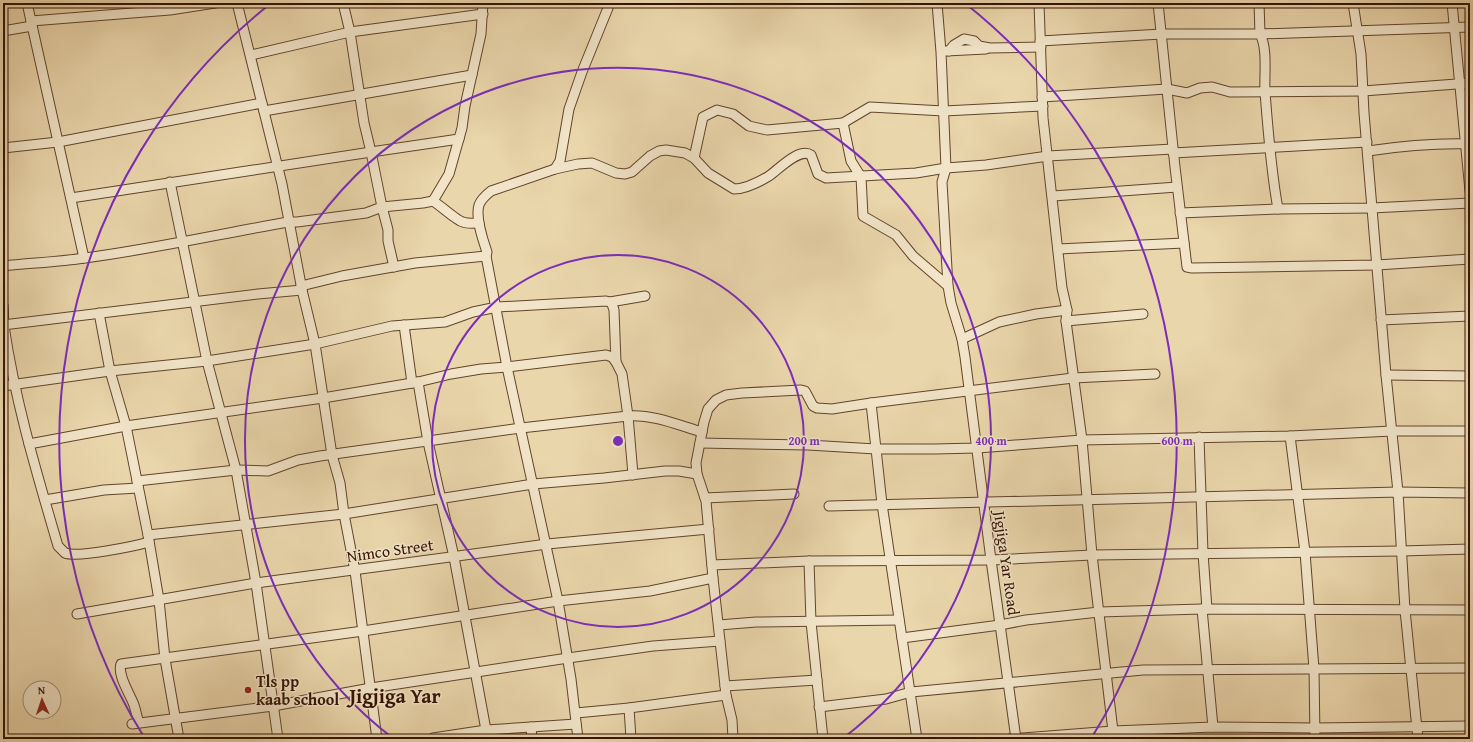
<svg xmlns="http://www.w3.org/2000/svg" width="1473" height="742" font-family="'Gentium Book Plus',serif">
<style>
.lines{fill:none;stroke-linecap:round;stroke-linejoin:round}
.minor-casing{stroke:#62442c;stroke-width:11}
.minor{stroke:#f1e4c8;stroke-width:9}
.ring{fill:none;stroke:#7b2cbf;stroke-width:2}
.poi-dot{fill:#8f2418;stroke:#f1e4c8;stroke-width:1.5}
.labels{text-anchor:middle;stroke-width:3;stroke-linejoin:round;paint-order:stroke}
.street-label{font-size:16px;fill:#341302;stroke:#f1e4c8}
.poi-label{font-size:16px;font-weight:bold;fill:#341302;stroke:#f1e4c8;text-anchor:start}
.district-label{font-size:20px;font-weight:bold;fill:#341302;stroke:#f1e4c8}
.centre{fill:#7b2cbf;stroke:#f1e4c8;stroke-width:2}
.ring-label{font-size:12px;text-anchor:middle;font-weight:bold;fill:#7b2cbf;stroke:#f1e4c8;stroke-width:3;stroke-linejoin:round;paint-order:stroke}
</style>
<rect width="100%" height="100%" fill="#ead6ab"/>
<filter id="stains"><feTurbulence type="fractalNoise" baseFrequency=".005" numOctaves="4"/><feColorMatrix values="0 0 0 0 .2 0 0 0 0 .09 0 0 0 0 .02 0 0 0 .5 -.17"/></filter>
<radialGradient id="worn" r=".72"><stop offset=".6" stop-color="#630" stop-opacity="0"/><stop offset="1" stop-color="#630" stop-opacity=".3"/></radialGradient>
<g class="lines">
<defs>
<g id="minor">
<polyline points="27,3 84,258"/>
<polyline points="237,3 282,184 302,290 315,344 332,455 340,483 344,514 355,571 377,739"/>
<polyline points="937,3 941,52 946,168 942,182 948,286"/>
<polyline points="1039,3 1043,118 1062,288 1067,310 1066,321 1082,440 1092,555 1113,731"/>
<polyline points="1158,3 1175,167 1187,267 1192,268 1377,265 1470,259"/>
<polyline points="1259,3 1260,34 1470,27"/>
<polyline points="1353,3 1361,54 1364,113 1386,375 1398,492 1405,610 1418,739"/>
<polyline points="1452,3 1470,191"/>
<polyline points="31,21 170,10 215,3"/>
<polyline points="3,31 32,26"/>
<path d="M1040,41L1162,34H1260C1268,49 1264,75 1265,92C1268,131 1271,171 1278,209"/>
<polyline points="946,51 986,49"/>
<polyline points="949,51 954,45 964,39 974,41 979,46 990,48 1041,47"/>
<polyline points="251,55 350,32 483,14"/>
<polyline points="1042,97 1167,89 1187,93 1200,88 1212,87 1230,92 1363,91 1470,83"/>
<polyline points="264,111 472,75"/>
<polyline points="843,123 870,107 944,111 1043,106"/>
<polyline points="3,148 58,142 262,103"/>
<path d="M1368,151C1402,146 1436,143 1470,144"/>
<polyline points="1173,153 1367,142"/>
<polyline points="694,158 703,117 717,110 733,114 749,126 767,130 843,123 851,161 861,177 863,216 896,235 913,256 948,286 951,303 962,339 965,357 991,560 1016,739"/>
<polyline points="555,169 560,161 569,109 582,72 610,3"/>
<polyline points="170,182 207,361 236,470 256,583 278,739"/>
<polyline points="1053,196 1177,187"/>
<polyline points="71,198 371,152 364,123 350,32 343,3"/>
<polyline points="433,201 449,174 462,128 465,106 481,34 483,3"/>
<polyline points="1180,213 1278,209 1372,208 1470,203"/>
<polyline points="1058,249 1184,243"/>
<path d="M3,266C30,263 58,262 85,258C153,249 220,234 288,222H297L366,213L382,207L371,152L459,139"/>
<path d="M394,267L388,241V230L382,207L423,203L433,201C440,205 457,221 463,222C468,224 474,223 479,223"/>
<polyline points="301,286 342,276 415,263 486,256"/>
<polyline points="610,302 612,304 614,310 616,362"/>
<path d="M3,305C4,312 3,319 4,326C15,401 37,474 58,546C60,548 63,551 65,553C78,558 135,546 149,542"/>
<polyline points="99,313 110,371 126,426 148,535 159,600 165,659 179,739"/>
<polyline points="1381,320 1470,316"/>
<polyline points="1066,321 1143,314"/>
<polyline points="3,325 258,294 302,290"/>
<polyline points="404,325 412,383"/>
<polyline points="962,339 999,322 1036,314 1067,310"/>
<polyline points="1386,375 1470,376"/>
<polyline points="418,382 428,442 454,557 486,730"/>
<polyline points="3,386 110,371 207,361 315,344 392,326 445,322 473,312 497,307 606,301 610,302 645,296"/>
<polyline points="871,403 882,504 917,739"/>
<polyline points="1290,436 1305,552 1314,669 1315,739"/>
<polyline points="1199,437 1203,553 1207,609"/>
<polyline points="700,443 808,445 876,449 935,449 977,448 1082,440 1290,436 1392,431 1470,431"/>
<polyline points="29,444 126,426 323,398 418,382 451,374 481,369 507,367 606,355 612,357 616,362 622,374 628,416 633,475"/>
<path d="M137,481L236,470L268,471L298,460L320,456L521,428L628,416C653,414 678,425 702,432"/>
<polyline points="705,498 794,494"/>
<polyline points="45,500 104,490 138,488"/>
<polyline points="829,506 1398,492 1470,493"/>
<polyline points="148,535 344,514 533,484 604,478 665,471 679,471 697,474"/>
<polyline points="809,561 811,622 823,739"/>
<polyline points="712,565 809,561 991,560 1092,555 1402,551 1470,549"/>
<polyline points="1202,609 1213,727"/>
<polyline points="77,614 256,583 547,544 709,529"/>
<polyline points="719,625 756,622 899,620"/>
<polyline points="902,638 1000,625 1026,620 1099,612 1202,609 1470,610"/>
<polyline points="725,686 817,680"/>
<polyline points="819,707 886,699 911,692 1143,670 1470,668"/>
<polyline points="629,708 631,739"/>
<polyline points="576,713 629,708 726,695"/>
<path d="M139,723C137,717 136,711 134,705C130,694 117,675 121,664L363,631L558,601L650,591L713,578"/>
<polyline points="132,724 273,706 371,688 568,658 653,646 720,641"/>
<polyline points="531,727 532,739"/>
<polyline points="433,738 486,730 576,724"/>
<path d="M578,739L571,679L558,601L507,367L486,256L487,252C483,240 475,218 479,205C481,199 486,195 491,191L555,169L578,164L592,163L616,173L625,174L632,172L650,156L659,151L666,150L685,153L694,158L708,173L734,189C745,189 759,182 769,176C778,170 799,147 811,155L818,174L826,178L916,173L946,168L986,165L1048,156L1173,149"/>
<polyline points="733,739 732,720 726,695 713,578 706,501 697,474 696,463 704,422 708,409 716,400 726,395 742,393 801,390 805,391 813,406 817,408 832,409 871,403 1073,378 1155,374"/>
<polyline points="1010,739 1113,731 1213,727 1315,728 1470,726"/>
</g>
</defs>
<use href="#minor" class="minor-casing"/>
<use href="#minor" class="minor"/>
</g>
<g class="ring">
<circle cx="618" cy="441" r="186"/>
<path d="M394 739A373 373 0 1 1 842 739"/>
<path d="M144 737A559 559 0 0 1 270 4M966 4A559 559 0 0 1 1092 737"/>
</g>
<circle class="poi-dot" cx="248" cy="690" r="4"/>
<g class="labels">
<g class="street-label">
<text transform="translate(390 550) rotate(-8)" y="6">Nimco Street</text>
<text transform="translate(1007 563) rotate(82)" y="6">Jigjiga Yar Road</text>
</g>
<g class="poi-label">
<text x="256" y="687">Tls pp<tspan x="256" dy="18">kaab school</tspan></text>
</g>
<g class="district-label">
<text x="395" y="703">Jigjiga Yar</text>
</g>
</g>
<circle cx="618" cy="441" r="6" class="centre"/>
<g class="ring-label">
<text x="804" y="445">200 m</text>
<text x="991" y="445">400 m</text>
<text x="1177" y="445">600 m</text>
</g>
<rect width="1473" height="742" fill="none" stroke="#ead6ab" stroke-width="16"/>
<rect x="4" y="4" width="1465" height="734" fill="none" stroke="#341302" stroke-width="2"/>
<rect x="8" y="8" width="1457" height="726" fill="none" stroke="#341302"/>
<g transform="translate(42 700) rotate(357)"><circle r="19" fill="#f1e4c8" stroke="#a59079"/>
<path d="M0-3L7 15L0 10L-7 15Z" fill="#8f2418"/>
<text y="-6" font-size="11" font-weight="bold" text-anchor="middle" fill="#341302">N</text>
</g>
<rect width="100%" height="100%" filter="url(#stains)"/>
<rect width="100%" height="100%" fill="url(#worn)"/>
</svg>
